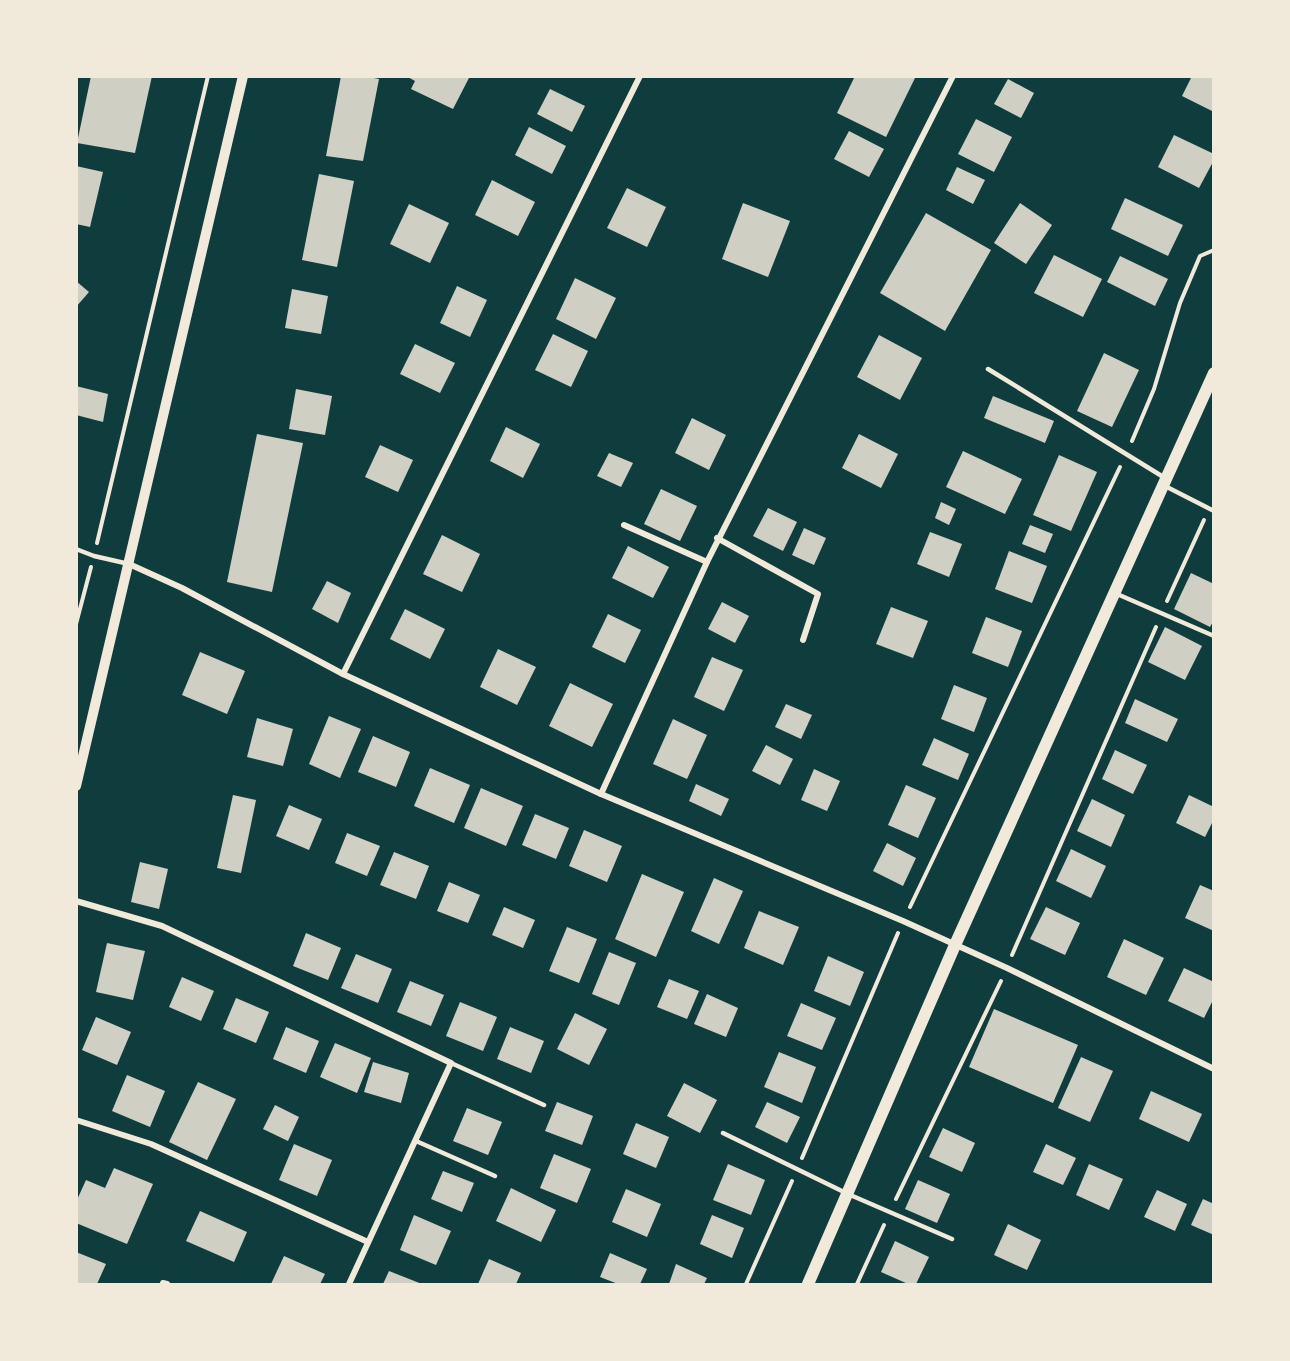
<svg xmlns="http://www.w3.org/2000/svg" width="1290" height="1361" font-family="'Source Sans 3',sans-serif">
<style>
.building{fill:#cfcfc3}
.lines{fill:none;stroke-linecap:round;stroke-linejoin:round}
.path{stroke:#f1e9da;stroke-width:4}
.service{stroke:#f1e9da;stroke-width:4.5}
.minor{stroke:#f1e9da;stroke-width:6}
.tertiary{stroke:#f1e9da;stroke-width:10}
.secondary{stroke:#f1e9da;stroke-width:12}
</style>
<rect width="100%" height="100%" fill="#0f3d3e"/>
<g class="building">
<polygon points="91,76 152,76 135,153 77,143"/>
<polygon points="341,76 364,76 379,79 363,161 326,156"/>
<polygon points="406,76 470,76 453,109 411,89 415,81"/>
<polygon points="855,76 916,76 886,137 837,113"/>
<polygon points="1192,76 1214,76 1214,112 1182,96"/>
<polygon points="1008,79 1034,93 1021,118 994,104"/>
<polygon points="550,89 585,106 572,132 537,114"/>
<polygon points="976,119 1012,137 994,172 958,154"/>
<polygon points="529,127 566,146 552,174 515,155"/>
<polygon points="849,131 884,149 869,177 834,159"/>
<polygon points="1174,135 1214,154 1214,160 1199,188 1158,167"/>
<polygon points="76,166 103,172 90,227 76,224"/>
<polygon points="957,167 985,180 973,204 946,190"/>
<polygon points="319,174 354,181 337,267 302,260"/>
<polygon points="492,180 535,202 518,236 475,215"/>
<polygon points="627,188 666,207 647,247 607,228"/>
<polygon points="1125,198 1183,225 1168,256 1111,229"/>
<polygon points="743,203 790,221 768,277 722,259"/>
<polygon points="1020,203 1052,225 1026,264 994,243"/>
<polygon points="409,204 449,223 430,263 390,244"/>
<polygon points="926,213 991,250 945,331 880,293"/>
<polygon points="1054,255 1102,279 1083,317 1034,293"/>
<polygon points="1120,256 1168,279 1155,306 1107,282"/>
<polygon points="575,278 616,298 596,339 556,319"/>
<polygon points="76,281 89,292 76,307"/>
<polygon points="457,286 487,300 470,337 440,323"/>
<polygon points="292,289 328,296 321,334 285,328"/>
<polygon points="553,334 588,351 571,387 535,370"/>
<polygon points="879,335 922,358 900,400 857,377"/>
<polygon points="415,344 455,363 440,393 400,374"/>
<polygon points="1104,353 1139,370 1112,427 1077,411"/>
<polygon points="76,386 108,394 103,422 76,415"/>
<polygon points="296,389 332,396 325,435 289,429"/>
<polygon points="993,396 1054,421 1045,443 984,418"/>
<polygon points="692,418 726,435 709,470 675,453"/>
<polygon points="506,427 540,444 523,478 490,461"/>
<polygon points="257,434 303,443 272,592 227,582"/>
<polygon points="859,434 898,454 881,488 842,468"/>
<polygon points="380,445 413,460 398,492 365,477"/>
<polygon points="963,451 1022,479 1005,514 946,487"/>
<polygon points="609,453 633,463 621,487 597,476"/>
<polygon points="1059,455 1097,472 1071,531 1033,515"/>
<polygon points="661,489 697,506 680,541 644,524"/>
<polygon points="941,502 956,509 949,525 935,518"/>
<polygon points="768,508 797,522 783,551 753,536"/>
<polygon points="1030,525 1053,534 1045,553 1022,544"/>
<polygon points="804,528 826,538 814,565 792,555"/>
<polygon points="930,532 962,544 949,577 917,564"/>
<polygon points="442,535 480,554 462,592 423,574"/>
<polygon points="628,546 669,567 653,598 612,578"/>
<polygon points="1009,551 1047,566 1032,603 995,589"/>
<polygon points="1191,573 1214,584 1214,620 1210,627 1174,609"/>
<polygon points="327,581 351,593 338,623 312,609"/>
<polygon points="722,602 749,616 735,643 708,629"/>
<polygon points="891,607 928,621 913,658 876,644"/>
<polygon points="405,609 445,629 430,659 390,639"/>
<polygon points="608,614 641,630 625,663 592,647"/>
<polygon points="986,617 1022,631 1008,667 972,653"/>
<polygon points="1165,627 1202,646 1185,680 1148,662"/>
<polygon points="498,649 536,667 517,705 480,687"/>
<polygon points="200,652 245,671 227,714 182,695"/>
<polygon points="712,657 743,670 724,711 694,697"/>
<polygon points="570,683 613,704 592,747 549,726"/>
<polygon points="954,685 987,698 974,732 941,719"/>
<polygon points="1135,699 1178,719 1167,742 1125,723"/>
<polygon points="786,704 812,715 801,739 775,727"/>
<polygon points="329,716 361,729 340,778 309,764"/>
<polygon points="257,718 293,729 283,766 247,757"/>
<polygon points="673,719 707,735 687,779 653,764"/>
<polygon points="373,736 410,752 396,787 358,772"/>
<polygon points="934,738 969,754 958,780 922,765"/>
<polygon points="766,745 793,759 780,785 752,771"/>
<polygon points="1115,750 1147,765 1133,794 1102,779"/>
<polygon points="430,768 470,785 454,823 414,806"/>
<polygon points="814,769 840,781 827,811 801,800"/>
<polygon points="696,784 729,799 721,816 689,801"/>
<polygon points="906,785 936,798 918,838 888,825"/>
<polygon points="481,788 523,806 506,846 464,828"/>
<polygon points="233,795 256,800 241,873 217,868"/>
<polygon points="1189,795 1214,807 1214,819 1205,837 1176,823"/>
<polygon points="1092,799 1125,815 1111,847 1077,831"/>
<polygon points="289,805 322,819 309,850 276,836"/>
<polygon points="535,814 569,828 556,859 522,845"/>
<polygon points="584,830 622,846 607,882 569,866"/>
<polygon points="347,833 380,846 367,876 335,863"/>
<polygon points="887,843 916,858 903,886 873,871"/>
<polygon points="1071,849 1106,866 1091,898 1056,881"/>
<polygon points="394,852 429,866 416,899 380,885"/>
<polygon points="140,862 168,869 159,909 131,902"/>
<polygon points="642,874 684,892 656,957 615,939"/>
<polygon points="714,878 743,891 719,944 691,931"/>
<polygon points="449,882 480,895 468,923 437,911"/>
<polygon points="1200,885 1214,891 1214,931 1185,918"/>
<polygon points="504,907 535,920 523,948 492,935"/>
<polygon points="1046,907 1080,923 1065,955 1030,939"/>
<polygon points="759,911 799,927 783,965 744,948"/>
<polygon points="567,927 597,939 579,983 549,971"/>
<polygon points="306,933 341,948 328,980 293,966"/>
<polygon points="1124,939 1164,958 1146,995 1107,977"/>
<polygon points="107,943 145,951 133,1000 96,992"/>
<polygon points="609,952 636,963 619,1005 592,994"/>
<polygon points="356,954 392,969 378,1003 341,988"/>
<polygon points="828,956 864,972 850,1006 814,991"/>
<polygon points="1184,968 1214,982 1214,998 1204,1018 1168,1001"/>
<polygon points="182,977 214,991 201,1021 169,1007"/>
<polygon points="669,979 699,991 687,1019 657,1007"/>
<polygon points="410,981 444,995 431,1026 397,1012"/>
<polygon points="707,994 738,1008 726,1037 694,1024"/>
<polygon points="236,998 269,1012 256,1043 223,1029"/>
<polygon points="460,1002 497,1017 483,1051 446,1036"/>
<polygon points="801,1003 836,1018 822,1050 787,1036"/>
<polygon points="994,1009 1078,1045 1053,1103 969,1067"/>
<polygon points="575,1013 607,1029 589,1065 557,1049"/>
<polygon points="96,1017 131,1032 117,1065 82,1050"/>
<polygon points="286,1027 319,1041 306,1073 273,1059"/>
<polygon points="510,1027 544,1041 531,1073 497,1059"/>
<polygon points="335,1043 371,1058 357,1093 320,1077"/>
<polygon points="779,1052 816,1067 802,1103 764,1087"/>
<polygon points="1081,1057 1113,1071 1090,1122 1058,1108"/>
<polygon points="373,1062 409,1073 401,1103 364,1092"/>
<polygon points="127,1075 165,1091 150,1127 112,1111"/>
<polygon points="198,1082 236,1099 207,1160 169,1142"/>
<polygon points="684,1083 717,1100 700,1133 667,1116"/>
<polygon points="1151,1091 1202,1114 1189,1142 1139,1119"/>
<polygon points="557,1102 593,1116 582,1145 545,1131"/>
<polygon points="767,1102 800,1117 787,1143 755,1127"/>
<polygon points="275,1105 299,1117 288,1141 263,1129"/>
<polygon points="467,1108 502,1122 488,1155 453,1141"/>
<polygon points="636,1123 669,1137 656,1168 623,1154"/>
<polygon points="943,1128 975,1143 962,1172 929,1157"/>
<polygon points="294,1144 332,1160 317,1196 279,1180"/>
<polygon points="1046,1144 1076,1158 1063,1185 1033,1172"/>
<polygon points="554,1154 591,1169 577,1203 540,1188"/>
<polygon points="728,1164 765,1180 751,1215 713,1200"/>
<polygon points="1089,1164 1123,1179 1109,1210 1076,1195"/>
<polygon points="114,1168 153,1184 127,1244 76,1223 76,1202 86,1180 105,1188"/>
<polygon points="443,1171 474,1183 462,1212 431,1199"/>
<polygon points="918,1180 950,1194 937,1223 905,1209"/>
<polygon points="511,1188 556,1210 541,1242 496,1221"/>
<polygon points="626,1189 661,1204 647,1237 612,1222"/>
<polygon points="1157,1190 1187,1204 1175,1231 1144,1217"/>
<polygon points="1203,1199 1214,1204 1214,1235 1191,1225"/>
<polygon points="200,1211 247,1232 234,1262 186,1241"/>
<polygon points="414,1215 451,1231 436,1265 400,1250"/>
<polygon points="712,1215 744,1228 732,1258 700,1244"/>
<polygon points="1008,1224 1041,1240 1027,1270 994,1255"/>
<polygon points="895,1241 929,1257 916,1284 908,1284 881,1272"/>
<polygon points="76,1252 106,1264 97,1284 76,1284"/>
<polygon points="610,1253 647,1269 640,1284 618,1284 600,1277"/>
<polygon points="284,1256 325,1274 320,1284 271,1284"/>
<polygon points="489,1259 521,1273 516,1284 478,1284"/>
<polygon points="676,1264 707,1278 704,1284 669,1284"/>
<polygon points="389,1271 422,1284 383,1284"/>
</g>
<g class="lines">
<g class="path">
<polyline points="1132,441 1154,389 1180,303 1200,256 1214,250"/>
<polyline points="97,543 208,76"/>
<polyline points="1167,601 1204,520"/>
<polyline points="76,624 91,567"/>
<polyline points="910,907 1120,467"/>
<polyline points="1012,955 1156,627"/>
<polyline points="802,1158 898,933"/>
<polyline points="896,1199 1001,981"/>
<polyline points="746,1284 792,1181"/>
<polyline points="857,1284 884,1225"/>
</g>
<g class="service">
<polyline points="988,369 1165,478"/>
<polyline points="1165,486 1214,511"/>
<polyline points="76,549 94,556 129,564"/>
<polyline points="1117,594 1214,636"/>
<polyline points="451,1063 544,1105"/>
<polyline points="723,1133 848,1194 952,1239"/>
<polyline points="416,1141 495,1176"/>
</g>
<g class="minor">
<polyline points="624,525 707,562 953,76"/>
<polyline points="717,538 818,594 803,640"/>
<polyline points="129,564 182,588 343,674 601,794 903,921 1007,968 1214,1069"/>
<polyline points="343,674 640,76"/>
<polyline points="601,794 707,562"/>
<polyline points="76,901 162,926 451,1063 349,1284"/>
<polyline points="76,1120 151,1144 368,1242"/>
<polyline points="163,1283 167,1284"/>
</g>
<polyline class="tertiary" points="76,786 243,76"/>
<polyline class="secondary" points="808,1284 955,945 1214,373"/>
</g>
<rect width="1290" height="1361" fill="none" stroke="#f1e9da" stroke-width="156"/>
</svg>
